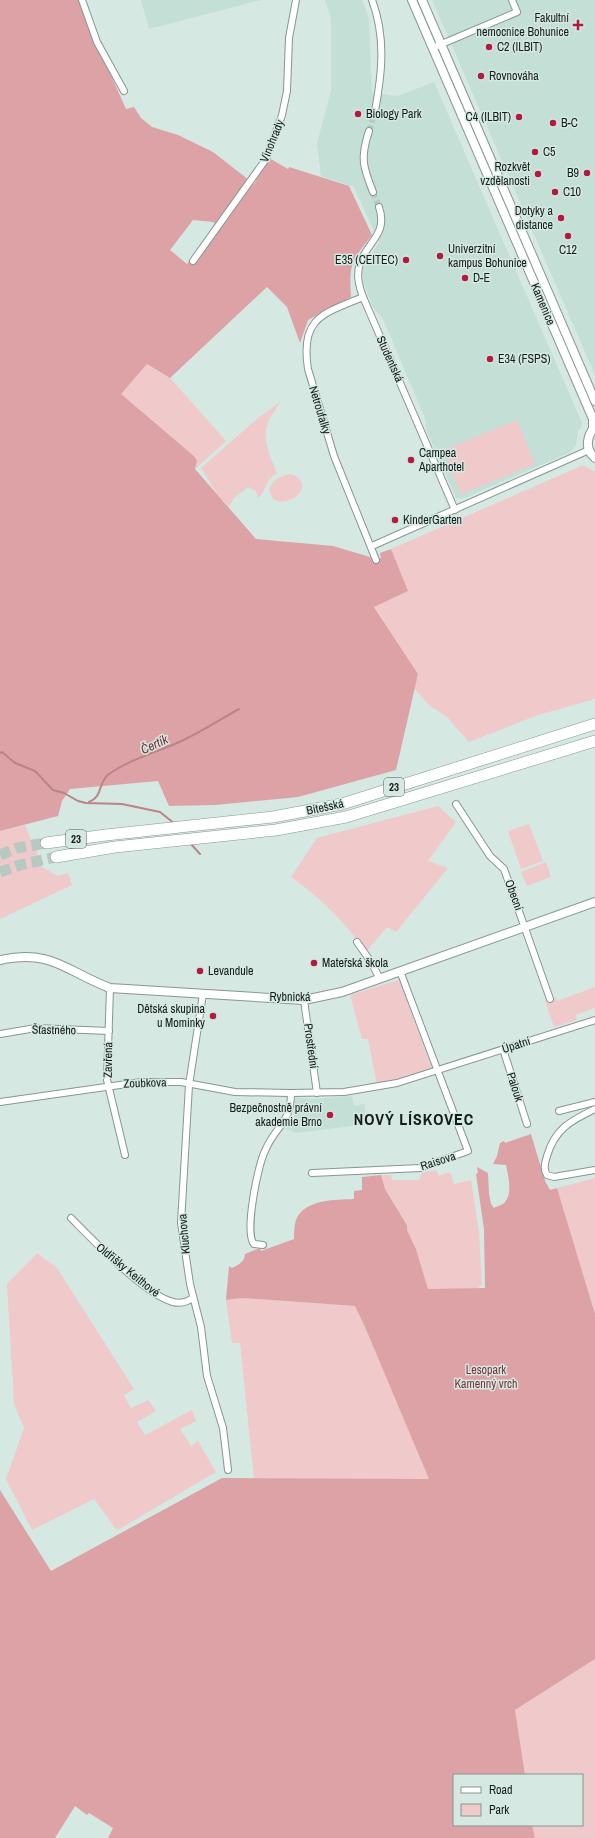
<svg xmlns="http://www.w3.org/2000/svg" width="595" height="1838" font-family="'Archivo Narrow',sans-serif">
<style>
.built{fill:#c3dfd6}
.green{fill:#f0cacb}
.forest{fill:#dca2a5;fill-rule:evenodd}
.lines{fill:none;stroke-linecap:round;stroke-linejoin:round}
.stream{stroke:#bb8486;stroke-width:2}
.street-tunnel{stroke:#b8c9c4;stroke-width:6;stroke-dasharray:6 3;stroke-linecap:butt}
.highway-tunnel{stroke:#b8c9c4;stroke-width:11;stroke-dasharray:11 5.5;stroke-linecap:butt}
.street-casing{stroke:#859791;stroke-width:8}
.secondary-casing{stroke:#859791;stroke-width:10}
.highway-casing{stroke:#859791;stroke-width:12}
.street{stroke:#fff;stroke-width:6}
.secondary{stroke:#fff;stroke-width:8}
.highway{stroke:#fff;stroke-width:11}
.poi-dot{fill:#af1c3d;stroke:#d5e8e2;stroke-width:1.5}
.labels{text-anchor:middle;stroke-width:3;stroke-linejoin:round;paint-order:stroke}
.shield{fill:#d5e8e2;stroke:#4e5855;stroke-width:1}
.shield-label{font-size:11px;font-weight:bold;fill:#141b19}
.poi-label{font-size:12px;fill:#141b19;stroke:#d5e8e2;text-anchor:start}
.street-label{font-size:12px;fill:#141b19;stroke:#d5e8e2}
.park-label{font-size:12px;fill:#7b343b;stroke:#d5e8e2}
.water-label{font-size:13px;font-style:italic;fill:#773038;stroke:#d5e8e2}
.district-label{font-size:16px;font-weight:bold;letter-spacing:1px;fill:#141b19;stroke:#d5e8e2}
</style>
<rect width="100%" height="100%" fill="#d5e8e2"/>
<g class="built">
<polygon points="141,0 261,0 149,29"/>
<polygon points="325,0 362,0 369,19 372,93 398,96 434,82 582,423 581,428 578,431 576,445 571,452 462,499 456,498 426,429 425,418 383,319 373,307 364,284 362,271 379,242 354,187 321,176 317,143 331,92 331,18"/>
<polygon points="432,0 595,0 595,375 447,34"/>
<polygon points="352,1096 354,1106 364,1104 367,1124 296,1133 282,1127 289,1119 294,1117 294,1113 296,1112 294,1100 297,1098 314,1099"/>
</g>
<g class="green">
<polygon points="147,364 170,378 226,441 195,469 197,462 195,457 120,394"/>
<path d="M280,402C277,408 273,413 270,418C260,436 270,456 277,473C263,482 267,491 258,498L256,491L248,487L234,498L229,507L217,494L201,468L258,418Z"/>
<polygon points="517,420 535,464 461,494 443,450"/>
<polygon points="581,466 585,466 595,472 595,699 538,715 469,742 446,716 430,706 414,688 418,674 374,606 396,597 394,557 391,549"/>
<path d="M291,474C317,482 292,510 273,499L269,490C273,479 279,476 291,474Z"/>
<path d="M438,806L456,822L428,861L448,868L396,932L387,927L366,952C344,921 322,899 291,877L317,838Z"/>
<polygon points="529,824 543,861 521,869 508,831"/>
<polygon points="25,825 31,840 34,839 40,866 58,876 68,873 72,885 0,919 0,831"/>
<polygon points="546,862 551,877 527,886 521,872"/>
<polygon points="399,980 432,1068 377,1085 368,1039 362,1039 350,995"/>
<polygon points="595,987 595,1008 575,1015 577,1020 554,1027 545,1001 555,997 557,1001"/>
<polygon points="436,1170 439,1176 450,1172 454,1184 471,1180 479,1232 482,1284 477,1289 428,1289 416,1249 407,1230 407,1224 385,1189 381,1175 391,1175 392,1180 419,1180 422,1173"/>
<polygon points="595,1178 595,1314 557,1188"/>
<polygon points="37,1253 57,1268 134,1389 124,1395 131,1408 148,1400 156,1411 137,1422 145,1435 192,1410 196,1421 180,1429 191,1446 198,1441 216,1472 118,1530 116,1529 94,1499 32,1530 6,1479 24,1428 14,1404 7,1284"/>
<polygon points="242,1298 355,1306 365,1327 430,1479 254,1479 240,1343 232,1343 226,1300"/>
<polygon points="595,1659 595,1838 535,1838 532,1825 582,1825 582,1775 525,1775 515,1710"/>
</g>
<g class="forest">
<path d="M0,0H80L96,42L126,109L134,107L141,118L152,127L178,135L213,152L254,184L269,158L288,169L289,167L349,186L372,235C351,262 349,263 351,297L308,320L300,343L287,307L267,287L170,378L147,364L121,394L195,457L197,461L195,469L256,539L333,546L370,557L373,562L381,558L380,553L391,549L408,591L374,607L418,674L396,770L298,797L215,805L169,806L158,781L70,789L62,801L58,816L0,831ZM193,220L213,222L217,225L187,264L170,250Z"/>
<path d="M531,1134L545,1181L550,1190L557,1188L595,1314V1659L515,1710L525,1775H454V1825H532L535,1838H108L113,1828L89,1813L87,1815L75,1806L55,1838H0V1490L51,1571L222,1478L429,1479L365,1327L355,1306L242,1298L226,1300L229,1266L232,1268C239,1265 245,1261 245,1254L260,1248L261,1251L294,1239C294,1233 294,1226 296,1220C305,1199 334,1200 354,1199V1191L362,1190V1177L381,1175L385,1189L407,1225V1230L416,1249L428,1289L485,1288L484,1229L476,1174L478,1173L477,1167L488,1173L489,1194L491,1204L494,1208C497,1206 503,1205 505,1202C513,1193 508,1175 506,1165L493,1164L497,1156L500,1143L504,1141L505,1143Z"/>
</g>
<g class="lines">
<g class="stream">
<polyline points="0,753 2,752 15,763 35,771 53,790 64,793 78,801 86,803 122,804 160,812 175,824"/>
<path d="M89,802C103,797 98,782 109,774C129,760 154,753 177,743C198,734 219,720 239,709"/>
<polyline points="190,843 200,854"/>
</g>
<g class="street-tunnel">
<polyline points="369,131 375,111"/>
<polyline points="373,192 379,207"/>
</g>
<g class="highway-tunnel">
<polyline points="0,855 17,848 46,843"/>
<polyline points="0,872 20,865 56,857"/>
</g>
<defs>
<g id="street">
<polyline points="82,0 97,42 124,91"/>
<path d="M372,0C386,37 382,74 375,111"/>
<polyline points="437,46 517,12 512,0"/>
<path d="M369,131C360,158 363,167 373,192"/>
<path d="M379,207C388,234 368,241 360,263C356,275 359,286 363,297L455,510"/>
<polyline points="193,261 266,159 282,115 287,91 289,38 296,0"/>
<path d="M363,297C322,314 300,318 308,369L334,456L376,560"/>
<polyline points="372,546 589,450"/>
<polyline points="456,804 490,856 504,869 550,999"/>
<polyline points="357,942 371,962 380,979"/>
<polyline points="110,988 107,1080 125,1155"/>
<polyline points="203,994 189,1085 181,1223 190,1284 201,1327 207,1376 223,1428 228,1470"/>
<polyline points="304,1000 317,1093"/>
<polyline points="0,1034 36,1028 109,1031"/>
<polyline points="503,1049 527,1124"/>
<polyline points="0,1102 141,1082 181,1082 235,1092 291,1093 344,1092 397,1083 595,1020"/>
<path d="M595,1109C570,1121 555,1129 547,1156C545,1163 543,1169 547,1175L554,1177L595,1170"/>
<polyline points="559,1111 595,1102"/>
<polyline points="312,1173 420,1168 468,1151 400,971"/>
<path d="M71,1218C93,1240 145,1295 173,1302C181,1304 187,1302 193,1298"/>
<path d="M263,1245L254,1244C244,1233 258,1164 265,1151C275,1126 291,1124 291,1093"/>
</g>
<g id="secondary">
<polyline points="412,0 593,419 593,429"/>
<polyline points="422,0 595,401"/>
<path d="M595,426C587,436 584,449 595,458"/>
<path d="M0,960C53,949 65,971 110,988L304,1000L342,992L595,902"/>
</g>
<g id="highway">
<polyline points="46,843 106,835 273,817 342,804 595,724"/>
<polyline points="56,857 115,847 276,830 346,817 595,741"/>
</g>
</defs>
<use href="#street" class="street-casing"/>
<use href="#secondary" class="secondary-casing"/>
<use href="#highway" class="highway-casing"/>
<use href="#street" class="street"/>
<use href="#secondary" class="secondary"/>
<use href="#highway" class="highway"/>
</g>
<g class="poi-dot">
<path d="M576 19h4v4h4v4h-4v4h-4v-4h-4v-4h4z"/>
<circle cx="489" cy="47" r="4"/>
<circle cx="481" cy="76" r="4"/>
<circle cx="358" cy="114" r="4"/>
<circle cx="519" cy="117" r="4"/>
<circle cx="553" cy="123" r="4"/>
<circle cx="535" cy="152" r="4"/>
<circle cx="587" cy="173" r="4"/>
<circle cx="538" cy="174" r="4"/>
<circle cx="555" cy="192" r="4"/>
<circle cx="561" cy="218" r="4"/>
<circle cx="568" cy="236" r="4"/>
<circle cx="440" cy="256" r="4"/>
<circle cx="406" cy="260" r="4"/>
<circle cx="465" cy="278" r="4"/>
<circle cx="490" cy="359" r="4"/>
<circle cx="411" cy="460" r="4"/>
<circle cx="395" cy="520" r="4"/>
<circle cx="314" cy="963" r="4"/>
<circle cx="200" cy="971" r="4"/>
<circle cx="213" cy="1016" r="4"/>
<circle cx="330" cy="1115" r="4"/>
</g>
<g class="labels">
<g class="shield">
<rect x="384" y="778" width="20" height="18" rx="3"/>
<rect x="66" y="830" width="20" height="18" rx="3"/>
</g>
<g class="shield-label">
<text x="394" y="791">23</text>
<text x="76" y="843">23</text>
</g>
<g class="poi-label">
<text x="569" y="22" text-anchor="end">Fakultní<tspan x="569" dy="14">nemocnice Bohunice</tspan></text>
<text x="497" y="51">C2 (ILBIT)</text>
<text x="489" y="80">Rovnováha</text>
<text x="366" y="118">Biology Park</text>
<text x="511" y="121" text-anchor="end">C4 (ILBIT)</text>
<text x="561" y="127">B-C</text>
<text x="543" y="156">C5</text>
<text x="530" y="171" text-anchor="end">Rozkvět<tspan x="530" dy="14">vzdělanosti</tspan></text>
<text x="579" y="177" text-anchor="end">B9</text>
<text x="563" y="196">C10</text>
<text x="553" y="215" text-anchor="end">Dotyky a<tspan x="553" dy="14">distance</tspan></text>
<text x="448" y="253">Univerzitní<tspan x="448" dy="14">kampus Bohunice</tspan></text>
<text x="568" y="254" text-anchor="middle">C12</text>
<text x="398" y="264" text-anchor="end">E35 (CEITEC)</text>
<text x="473" y="282">D-E</text>
<text x="498" y="363">E34 (FSPS)</text>
<text x="419" y="457">Campea<tspan x="419" dy="14">Aparthotel</tspan></text>
<text x="403" y="524">KinderGarten</text>
<text x="322" y="967">Mateřská škola</text>
<text x="208" y="975">Levandule</text>
<text x="205" y="1013" text-anchor="end">Dětská skupina<tspan x="205" dy="14">u Mominky</tspan></text>
<text x="322" y="1112" text-anchor="end">Bezpečnostně právní<tspan x="322" dy="14">akademie Brno</tspan></text>
</g>
<g class="street-label">
<text transform="translate(272 141) rotate(-68)" y="4">Vinohrady</text>
<text transform="translate(543 304) rotate(67)" y="4">Kamenice</text>
<text transform="translate(390 359) rotate(66)" y="4">Studentská</text>
<text transform="translate(320 410) rotate(73)" y="4">Netroufalky</text>
<text transform="translate(325 807) rotate(-12)" y="4">Bítešská</text>
<text transform="translate(514 895) rotate(70)" y="4">Obecní</text>
<text x="290" y="1001">Rybnická</text>
<text transform="translate(54 1030) rotate(1)" y="4">Šťastného</text>
<text transform="translate(516 1045) rotate(-18)" y="4">Úpatní</text>
<text transform="translate(311 1046) rotate(82)" y="4">Prostřední</text>
<text transform="translate(108 1060) rotate(-89)" y="4">Zavřená</text>
<text transform="translate(145 1083) rotate(-2)" y="4">Zoubkova</text>
<text transform="translate(515 1087) rotate(72)" y="4">Palouk</text>
<text transform="translate(438 1161) rotate(-18)" y="4">Raisova</text>
<text transform="translate(184 1234) rotate(-95)" y="4">Kluchova</text>
<text transform="translate(128 1270) rotate(39)" y="4">Oldřišky Keithové</text>
</g>
<g class="park-label">
<text x="486" y="1374">Lesopark<tspan x="486" dy="14">Kamenný vrch</tspan></text>
</g>
<g class="water-label">
<text transform="translate(154 744) rotate(-25)" y="5">Čertík</text>
</g>
<g class="district-label">
<text x="414" y="1125">NOVÝ LÍSKOVEC</text>
</g>
</g>
<rect x="453" y="1774" width="130" height="52" fill="#d5e8e2" stroke="#889692"/>
<rect x="461" y="1787" width="20" height="6" fill="#ffffff" stroke="#889692"/>
<text x="489" y="1794" font-size="12" fill="#141b19">Road</text>
<rect x="461" y="1804" width="20" height="12" fill="#f0cacb" stroke="#889692"/>
<text x="489" y="1814" font-size="12" fill="#141b19">Park</text>
</svg>
